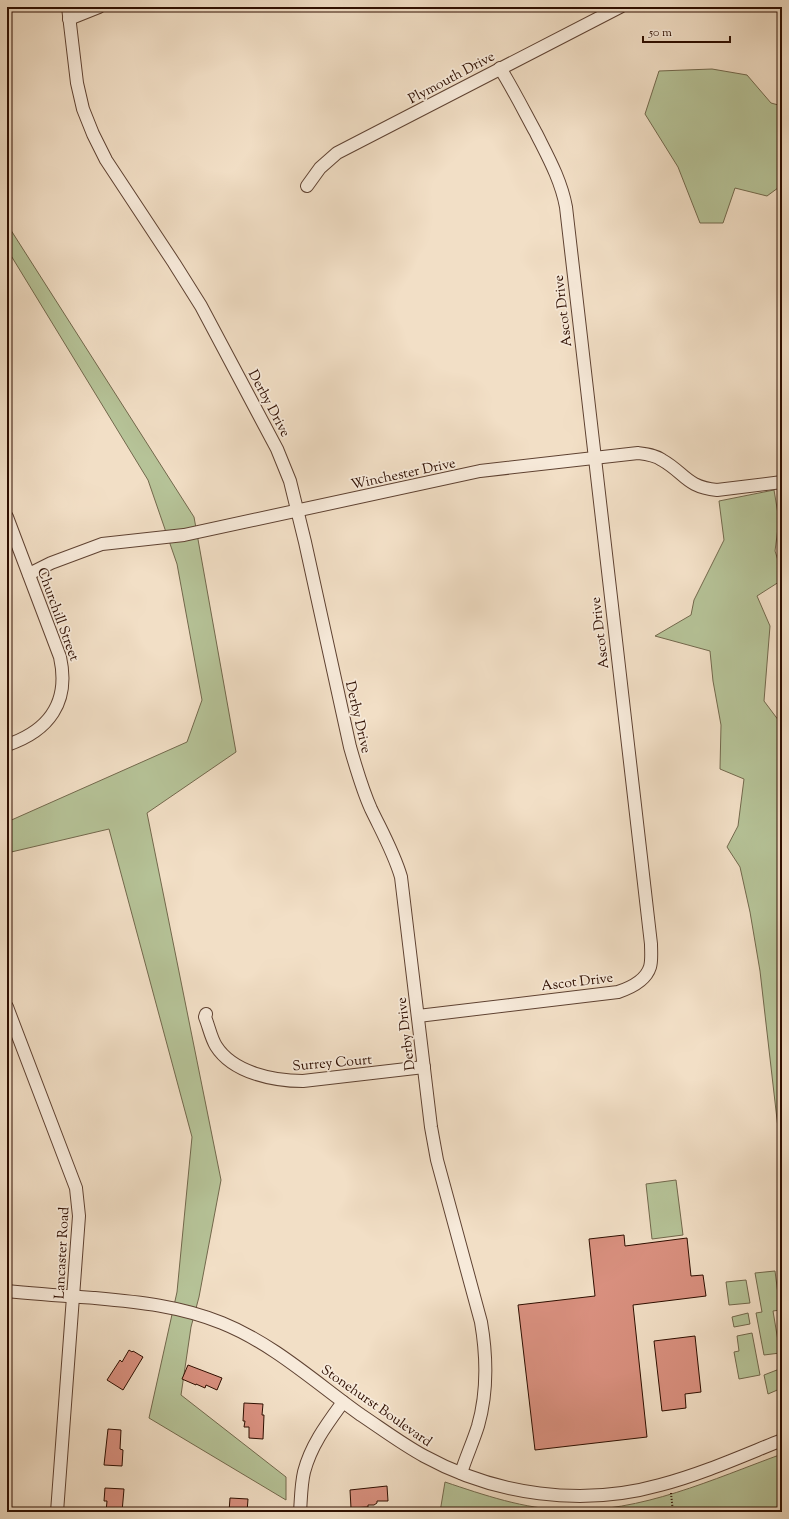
<svg xmlns="http://www.w3.org/2000/svg" width="789" height="1519" font-family="'Sorts Mill Goudy',serif">
<style>
.green{fill:#b6c398;stroke:#72684c}
.building{fill:#d9907f;stroke:#2e0e00}
.lines{fill:none;stroke-linecap:round;stroke-linejoin:round}
.minor-casing{stroke:#5f4232;stroke-width:14}
.path{stroke:#2e0e00;stroke-width:2;stroke-dasharray:1 2;stroke-linecap:butt}
.minor{stroke:#f7eada;stroke-width:12}
.labels{text-anchor:middle;stroke-width:3.5;stroke-linejoin:round;paint-order:stroke}
.street-label{font-size:14px;fill:#2e0e00;stroke:#f7eada}
</style>
<rect width="100%" height="100%" fill="#f2dfc6"/>
<filter id="stains"><feTurbulence type="fractalNoise" baseFrequency=".005" numOctaves="4"/><feColorMatrix values="0 0 0 0 .2 0 0 0 0 .09 0 0 0 0 .02 0 0 0 .5 -.17"/></filter>
<radialGradient id="worn" r=".72"><stop offset=".6" stop-color="#630" stop-opacity="0"/><stop offset="1" stop-color="#630" stop-opacity=".3"/></radialGradient>
<g class="green">
<polygon points="712,69 747,75 771,103 782,106 782,185 767,196 735,188 723,223 700,223 678,167 645,114 659,71"/>
<polygon points="7,224 194,517 236,752 147,813 221,1180 199,1297 191,1327 181,1395 286,1477 286,1500 149,1418 177,1292 192,1137 109,829 7,853 7,822 187,742 202,700 177,564 148,480 7,249"/>
<polygon points="774,490 779,520 775,551 782,573 782,580 757,596 770,626 764,701 782,725 782,865 778,868 782,874 782,1163 760,971 750,912 740,867 727,847 738,826 744,779 720,769 721,725 713,681 710,651 655,636 691,615 694,600 724,540 719,501"/>
<polygon points="676,1180 683,1235 652,1239 646,1184"/>
<polygon points="775,1271 780,1310 773,1311 780,1353 764,1355 756,1313 762,1312 755,1273"/>
<polygon points="746,1280 750,1303 729,1305 726,1282"/>
<polygon points="748,1313 750,1324 734,1327 732,1317"/>
<polygon points="752,1333 760,1375 739,1379 734,1352 739,1351 737,1336"/>
<polygon points="782,1368 782,1388 768,1394 764,1375"/>
<path d="M782,1454V1512H440L445,1482C484,1495 524,1509 566,1510C641,1513 713,1479 782,1454Z"/>
</g>
<g class="building">
<polygon points="624,1235 625,1246 687,1238 691,1276 703,1275 706,1296 633,1305 647,1437 535,1450 518,1305 595,1296 589,1239"/>
<polygon points="695,1336 701,1392 685,1394 686,1408 662,1411 654,1341"/>
<polygon points="129,1350 132,1352 133,1351 143,1357 123,1390 107,1380 120,1360 122,1362"/>
<polygon points="188,1365 222,1378 217,1390 206,1385 205,1388 196,1384 196,1385 182,1379"/>
<polygon points="244,1403 263,1404 262,1415 264,1415 263,1439 249,1438 249,1427 244,1427 245,1421 243,1421"/>
<polygon points="108,1429 121,1430 120,1449 123,1450 122,1466 104,1465"/>
<polygon points="387,1486 388,1501 377,1501 377,1503 374,1505 368,1505 368,1507 351,1508 350,1490"/>
<polygon points="105,1488 124,1489 122,1512 106,1512 107,1501 104,1501"/>
<polygon points="230,1498 248,1499 247,1512 229,1512"/>
</g>
<g class="lines">
<defs>
<g id="minor">
<path d="M68,7L77,83L83,109L93,134L106,160L174,263L201,306L277,449L290,481L305,542L350,747C356,768 362,789 371,809C382,832 394,853 401,877L431,1127L437,1160L481,1322C487,1357 488,1391 478,1426C473,1442 466,1457 461,1473"/>
<polyline points="69,19 99,7"/>
<polyline points="307,186 320,168 337,153 620,7"/>
<path d="M7,517L60,657C70,702 49,731 7,745"/>
<path d="M29,574L51,563L102,544L184,535L480,471L638,453C646,454 655,455 662,460C685,473 686,487 717,490L782,482"/>
<polyline points="7,1007 76,1188 79,1216 57,1512"/>
<path d="M206,1014L205,1017C209,1027 211,1038 216,1046C233,1073 274,1081 303,1081L424,1067"/>
<path d="M418,1016L618,992C630,988 646,980 650,967C652,960 651,951 651,944L566,207C561,180 548,157 536,133C524,111 513,89 500,68"/>
<path d="M7,1291C36,1294 66,1296 95,1298C139,1302 180,1306 222,1323C274,1344 316,1383 361,1415C382,1429 402,1444 424,1456C495,1495 582,1507 660,1485C702,1474 742,1456 782,1440"/>
<path d="M300,1512C301,1499 301,1485 304,1472C311,1445 327,1424 343,1402"/>
</g>
</defs>
<use href="#minor" class="minor-casing"/>
<polyline class="path" points="671,1493 673,1512"/>
<use href="#minor" class="minor"/>
</g>
<g class="labels">
<g class="street-label">
<text transform="translate(451 77) rotate(-28)" y="5">Plymouth Drive</text>
<text transform="translate(562 311) rotate(-97)" y="5">Ascot Drive</text>
<text transform="translate(270 403) rotate(62)" y="5">Derby Drive</text>
<text transform="translate(403 473) rotate(-12)" y="5">Winchester Drive</text>
<text transform="translate(59 614) rotate(70)" y="5">Churchill Street</text>
<text transform="translate(599 633) rotate(-97)" y="5">Ascot Drive</text>
<text transform="translate(359 717) rotate(77)" y="5">Derby Drive</text>
<text transform="translate(577 981) rotate(-7)" y="5">Ascot Drive</text>
<text transform="translate(405 1034) rotate(-97)" y="5">Derby Drive</text>
<text transform="translate(332 1062) rotate(-5)" y="5">Surrey Court</text>
<text transform="translate(61 1253) rotate(-87)" y="5">Lancaster Road</text>
<text transform="translate(377 1405) rotate(35)" y="5">Stonehurst Boulevard</text>
</g>
</g>
<rect width="789" height="1519" fill="none" stroke="#f2dfc6" stroke-width="24"/>
<rect x="8" y="8" width="773" height="1503" fill="none" stroke="#2e0e00" stroke-width="2"/>
<rect x="12" y="12" width="765" height="1495" fill="none" stroke="#2e0e00"/>
<path d="M643 36v6h87v-6" fill="none" stroke="#2e0e00" stroke-width="2"/>
<text x="649" y="36" font-size="12" fill="#2e0e00" stroke="#f7eada" stroke-width="3" paint-order="stroke">50 m</text>
<rect width="100%" height="100%" filter="url(#stains)"/>
<rect width="100%" height="100%" fill="url(#worn)"/>
</svg>
